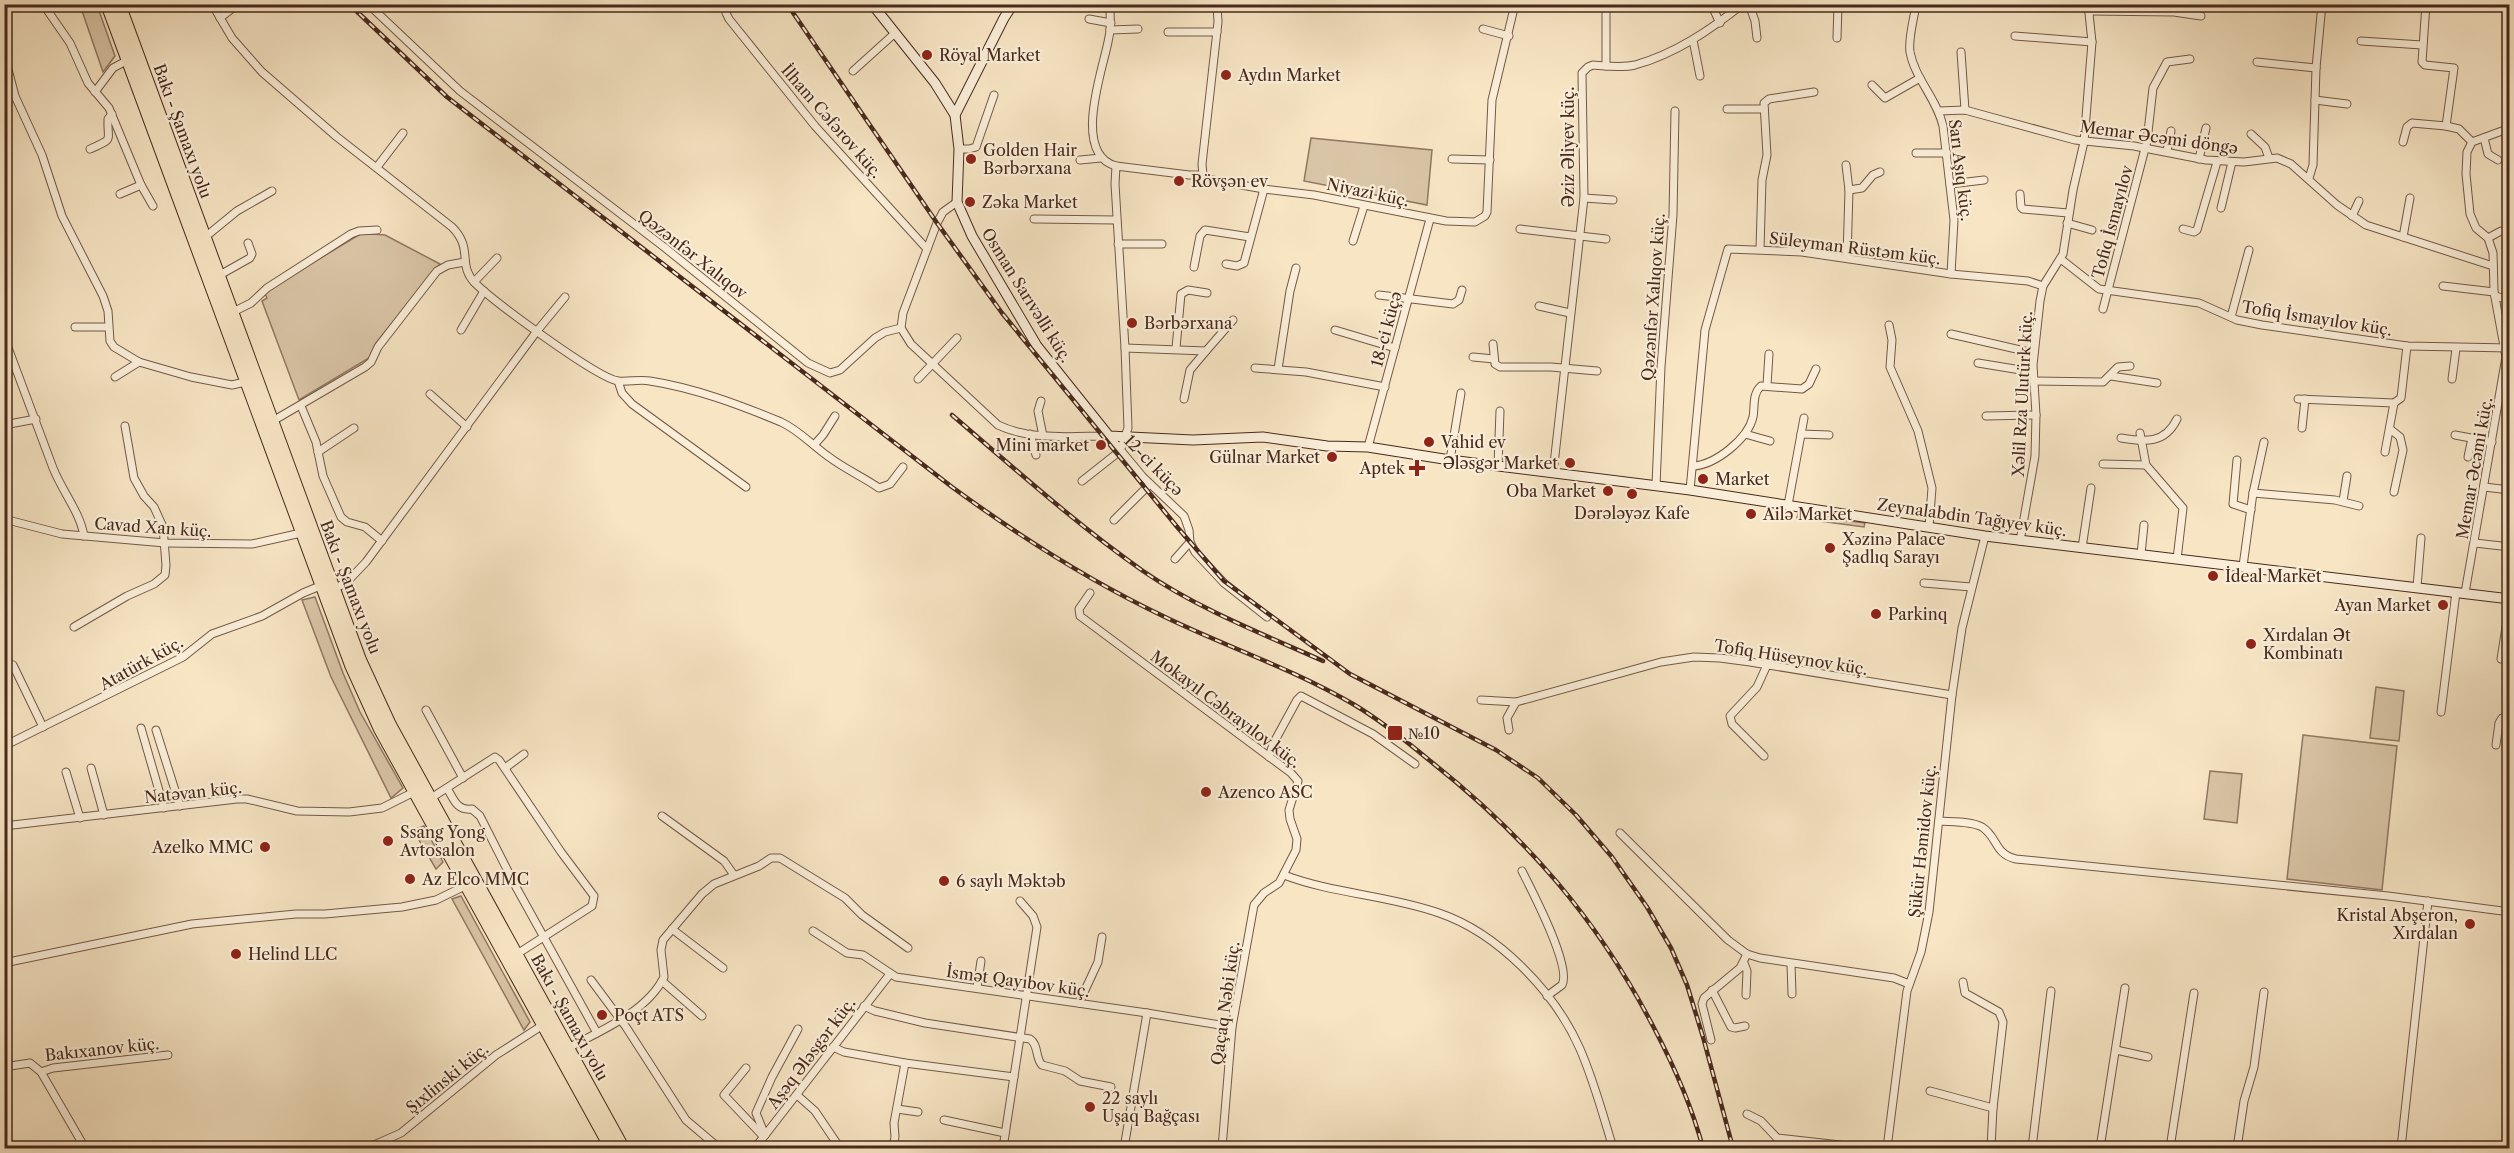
<svg xmlns="http://www.w3.org/2000/svg" width="2514" height="1153" font-family="'Libre Caslon Text',serif">
<style>
.green{fill:#d9c5a7;stroke:#907762;stroke-width:1.5}
.lines{fill:none;stroke-linecap:round;stroke-linejoin:round}
.street-casing{stroke:#745846;stroke-width:9}
.secondary-casing{stroke:#48291c;stroke-width:11}
.highway-casing{stroke:#48291c;stroke-width:14}
.street{stroke:#faeed9;stroke-width:7}
.secondary{stroke:#faeed9;stroke-width:9}
.highway{stroke:#f7e5c4;stroke-width:12}
.rail-casing{stroke:#48291c;stroke-width:4.5}
.rail{stroke:#faeed9;stroke-width:2;stroke-dasharray:7;stroke-linecap:butt}
.poi-dot{fill:#8f2418;stroke:#faeed9;stroke-width:2}
.labels{text-anchor:middle;stroke-width:4.5;stroke-linejoin:round;paint-order:stroke}
.poi-label{font-size:16px;fill:#48291c;stroke:#faeed9;text-anchor:start}
.street-label{font-size:16px;fill:#48291c;stroke:#faeed9}
</style>
<rect width="100%" height="100%" fill="#f7e5c4"/>
<filter id="stains"><feTurbulence type="fractalNoise" baseFrequency=".00333" numOctaves="4"/><feColorMatrix values="0 0 0 0 .2 0 0 0 0 .09 0 0 0 0 .02 0 0 0 .5 -.17"/></filter>
<radialGradient id="worn" r=".72"><stop offset=".6" stop-color="#630" stop-opacity="0"/><stop offset="1" stop-color="#630" stop-opacity=".3"/></radialGradient>
<g class="green">
<polygon points="80,5 97,5 115,56 103,72"/>
<polygon points="1311,138 1432,150 1427,205 1304,181"/>
<polygon points="362,233 385,235 440,264 376,343 369,358 299,400 262,301 267,298 264,292"/>
<polygon points="1798,514 1865,523 1864,527 1797,518"/>
<polygon points="315,597 343,673 360,712 403,788 391,798 331,677 302,600"/>
<polygon points="2376,687 2404,691 2399,741 2370,738"/>
<polygon points="2303,735 2397,746 2382,890 2287,879"/>
<polygon points="2210,771 2242,774 2237,823 2204,819"/>
<polygon points="424,826 443,862 436,869 413,830"/>
<polygon points="461,896 530,1022 524,1030 452,899"/>
</g>
<g class="lines">
<defs>
<g id="street">
<polyline points="43,4 70,43 88,83 109,108 141,185 153,206"/>
<path d="M212,4L232,38L262,72L337,137L452,227C474,249 457,265 475,283C493,301 597,378 618,381C629,382 640,379 650,381C695,388 740,405 781,422C799,430 813,446 829,457C845,469 863,477 879,488L890,484L903,467"/>
<polyline points="368,4 460,91 664,247 808,363 830,373 840,370 875,338 885,332 901,328"/>
<polyline points="726,4 726,13 729,19 815,126 927,249"/>
<polyline points="990,4 1009,9"/>
<path d="M1109,4C1111,17 1111,30 1108,42C1102,72 1072,154 1116,166"/>
<polyline points="1217,4 1218,22 1202,164 1203,175 1207,179 1264,189 1314,195 1446,221 1475,222 1485,216 1487,212 1492,100 1515,4"/>
<polyline points="1711,4 1720,23"/>
<polyline points="1749,4 1755,21 1757,38"/>
<path d="M1916,4C1914,19 1908,38 1910,52C1915,79 1937,99 1943,126L1954,220L1951,274"/>
<polyline points="2332,4 2350,7"/>
<polyline points="2426,4 2422,62 2425,65 2454,68 2446,126 2459,129 2472,142"/>
<polyline points="2089,11 2174,12 2201,16"/>
<polyline points="220,18 238,4"/>
<polyline points="1089,19 1111,23"/>
<polyline points="1483,29 1509,36"/>
<polyline points="1110,30 1138,29"/>
<polyline points="1168,32 1217,32"/>
<polyline points="2015,36 2092,42"/>
<polyline points="1837,38 1838,4"/>
<polyline points="1693,40 1700,76"/>
<polyline points="2361,41 2422,45"/>
<polyline points="1961,52 1965,110"/>
<polyline points="4,54 15,96 42,155 62,216 103,296 108,311 110,341 114,347 139,362 191,377 232,385 245,382"/>
<polyline points="2257,62 2316,68"/>
<polyline points="1606,66 1606,4"/>
<polyline points="853,71 894,34"/>
<polyline points="1872,85 1885,98 1920,78"/>
<polyline points="95,92 113,68 128,60"/>
<polyline points="2315,100 2347,104"/>
<polyline points="1727,109 1764,109"/>
<polyline points="1939,111 1965,110 2075,140 2134,146 2206,160 2244,162 2277,158 2291,164 2337,205 2366,225 2493,266"/>
<polyline points="2251,134 2265,147 2269,158"/>
<polyline points="2484,138 2488,154 2498,160"/>
<polyline points="2403,142 2407,127 2412,123 2446,126"/>
<path d="M90,149C115,138 107,142 108,119L112,114"/>
<polyline points="959,149 969,149 976,147 994,95"/>
<polyline points="2167,151 2171,131"/>
<polyline points="1916,153 1947,153"/>
<polyline points="1452,159 1490,160"/>
<polyline points="2199,159 2206,128"/>
<polyline points="1080,160 1101,158"/>
<polyline points="1846,165 1849,190 1847,258"/>
<polyline points="377,167 403,133"/>
<polyline points="2309,178 2313,165 2316,68 2322,4"/>
<polyline points="1950,184 1984,180"/>
<polyline points="1849,190 1862,188 1873,175 1880,172"/>
<polyline points="120,194 141,185"/>
<polyline points="2020,194 2021,207 2023,209 2068,213"/>
<polyline points="1584,198 1613,200"/>
<polyline points="2221,208 2232,162"/>
<polyline points="2352,216 2359,201"/>
<polyline points="1034,219 1116,220"/>
<polyline points="2067,223 2092,230"/>
<polyline points="1520,229 1606,239"/>
<polyline points="2183,229 2194,232 2197,230 2217,162"/>
<polyline points="2403,237 2410,198"/>
<polyline points="204,238 237,211 272,191"/>
<polyline points="2488,238 2501,231 2510,231"/>
<polyline points="1353,241 1364,206"/>
<polyline points="1118,244 1162,244"/>
<polyline points="1760,249 1762,180 1767,155 1764,103 1769,99 1814,92"/>
<polyline points="2062,260 2099,289 2199,303 2237,320 2262,325 2407,346 2510,348"/>
<polyline points="1226,264 1237,266 1244,263 1264,189"/>
<polyline points="1194,267 1200,236 1205,230 1250,237"/>
<polyline points="218,276 250,258 252,254 248,243"/>
<polyline points="474,282 497,258"/>
<polyline points="2443,286 2494,292"/>
<polyline points="1379,295 1453,304 1459,300 1462,290"/>
<polyline points="2495,296 2510,300"/>
<polyline points="1539,306 1570,313"/>
<polyline points="2103,309 2147,141 2153,88 2167,62 2190,59"/>
<polyline points="231,313 251,303 267,288 351,234 359,231 377,230"/>
<polyline points="2231,317 2249,250"/>
<polyline points="1889,325 1892,340 1890,367 1918,431 1932,488 1929,527"/>
<polyline points="75,327 108,327"/>
<path d="M901,328L911,344L998,425C1031,441 1073,436 1109,436L1143,477L1184,516L1189,530L1190,542L1195,552L1224,583L1267,617"/>
<polyline points="901,328 903,313 937,223 943,212 957,202"/>
<polyline points="461,330 484,291"/>
<polyline points="1335,330 1395,348"/>
<polyline points="1951,334 2034,353"/>
<path d="M4,337L53,468C62,491 80,512 84,536"/>
<polyline points="1493,344 1495,364 1500,367 1551,367 1597,371"/>
<polyline points="1125,348 1206,351 1233,320"/>
<polyline points="1176,348 1181,294 1188,290 1207,293"/>
<polyline points="1473,357 1494,359"/>
<polyline points="1978,363 2033,372"/>
<polyline points="1255,368 1306,372 1385,387"/>
<polyline points="1278,369 1290,291 1296,268"/>
<polyline points="2111,376 2157,383"/>
<polyline points="115,377 139,362"/>
<polyline points="918,379 957,338"/>
<polyline points="2452,379 2456,349"/>
<polyline points="618,381 622,393 632,404 746,487"/>
<polyline points="2034,381 2103,382 2118,367 2130,366"/>
<polyline points="1767,385 1769,354"/>
<polyline points="430,394 467,427"/>
<polyline points="1184,399 1190,370 1206,351"/>
<polyline points="2298,399 2394,403"/>
<polyline points="1041,401 1038,411 1043,436"/>
<polyline points="301,406 316,442 323,476 341,517 347,522 365,527 382,541"/>
<polyline points="1986,416 2036,415"/>
<polyline points="271,422 365,367 371,362 378,347 437,271 448,265 465,262"/>
<polyline points="4,425 36,419"/>
<polyline points="2302,428 2305,399"/>
<polyline points="2390,429 2400,437 2403,450 2394,492"/>
<polyline points="2140,433 2146,465 2183,508 2177,559"/>
<polyline points="1030,434 1036,455"/>
<polyline points="1745,434 1770,441"/>
<polyline points="1801,434 1829,435"/>
<polyline points="2455,435 2492,442"/>
<path d="M2121,438C2145,442 2165,444 2177,419"/>
<polyline points="814,445 823,435 835,416"/>
<polyline points="1368,447 1430,219"/>
<polyline points="318,452 354,428"/>
<polyline points="2385,452 2394,403 2401,398 2407,346"/>
<polyline points="2468,457 2472,438"/>
<polyline points="1450,460 1461,393"/>
<polyline points="2237,460 2233,504 2251,510"/>
<polyline points="2103,464 2146,465"/>
<polyline points="1498,466 1500,411"/>
<path d="M1693,466C1715,465 1748,439 1753,417C1755,407 1752,394 1761,386L1802,389L1809,384L1816,369"/>
<path d="M1553,473L1584,198L1582,73L1588,67L1593,65C1606,66 1622,68 1635,65C1675,54 1710,30 1743,4"/>
<polyline points="1082,481 1120,451 1128,428 1125,348 1115,184 1116,166 1189,175 1203,175"/>
<polyline points="1656,485 1661,367 1673,215 1675,111"/>
<polyline points="2484,487 2510,490"/>
<polyline points="1690,490 1705,330 1728,249 1802,252 1951,274 2028,281 2043,286"/>
<polyline points="2253,493 2335,500 2359,506"/>
<polyline points="2343,501 2347,476"/>
<polyline points="1788,505 1804,418"/>
<polyline points="4,519 62,534 165,543 252,544 301,533"/>
<polyline points="1114,520 1150,484"/>
<polyline points="2020,541 2035,456 2036,415 2033,365 2040,301 2043,286 2063,254 2073,190 2084,142 2092,42 2088,4"/>
<polyline points="2475,543 2510,547"/>
<polyline points="2082,548 2091,488"/>
<polyline points="2141,554 2144,525"/>
<polyline points="1175,559 1190,542"/>
<polyline points="2243,566 2253,493 2264,442"/>
<polyline points="1924,583 1971,587"/>
<polyline points="2417,587 2421,538"/>
<polyline points="333,589 346,583 366,562 537,331 565,297"/>
<polyline points="1090,593 1079,609 1080,616 1291,773 1298,781 1289,810 1290,819 1297,839 1296,850 1279,883 1264,893 1254,905 1232,1027 1222,1148"/>
<polyline points="2465,593 2506,357 2494,292 2493,253 2488,238 2476,228 2470,214 2466,174 2467,152 2472,142 2510,128"/>
<polyline points="74,627 127,596 154,584 165,575 166,565 163,527 154,507 144,496 134,478 125,426"/>
<polyline points="2501,659 2510,602"/>
<polyline points="13,665 43,727"/>
<polyline points="1481,700 1516,702"/>
<polyline points="426,710 463,778"/>
<polyline points="2441,712 2456,592"/>
<polyline points="141,728 164,808"/>
<polyline points="156,730 180,806"/>
<polyline points="1509,730 1507,718 1516,702 1661,662 1694,657 1720,658 1750,662 1952,695"/>
<polyline points="2496,745 2499,723 2502,718 2510,718"/>
<polyline points="4,746 183,657 212,634 262,616 303,593 320,586"/>
<polyline points="1764,756 1732,724 1730,716 1757,687 1767,665"/>
<polyline points="1269,757 1273,744 1297,700 1301,696 1373,734 1415,764"/>
<polyline points="91,768 104,815"/>
<polyline points="505,768 524,754"/>
<polyline points="66,772 80,818"/>
<path d="M447,788C454,800 457,811 472,809L480,816L516,887L597,1033"/>
<polyline points="431,798 495,757 499,760 561,852 594,896 592,906 517,954"/>
<polyline points="662,816 724,861 734,875"/>
<path d="M1939,821C1952,822 1971,821 1982,827C1998,837 1994,854 2016,859L2388,896L2510,912"/>
<polyline points="4,826 237,799 247,799 297,811 349,812 382,808 414,792"/>
<polyline points="1620,833 1728,940 1747,954 1760,958 1894,978 1909,984"/>
<path d="M1522,871C1532,891 1572,967 1562,985L1547,996"/>
<path d="M1284,875C1334,894 1388,895 1439,913C1498,933 1555,992 1580,1049C1594,1081 1603,1115 1613,1148"/>
<polyline points="672,929 723,968"/>
<polyline points="813,931 847,953 863,955 896,977 1147,1013 1232,1027"/>
<polyline points="4,963 192,924 296,914 325,914 402,907 436,900 467,885"/>
<polyline points="1744,963 1747,971 1746,995"/>
<polyline points="1791,964 1792,994"/>
<polyline points="591,980 626,1027 686,1120 719,1148"/>
<polyline points="662,981 702,1016"/>
<polyline points="1963,982 1965,993 1999,1012 2003,1022 1993,1108 1991,1148"/>
<polyline points="977,988 981,961"/>
<polyline points="1712,990 1731,1027 1735,1028 1745,1026"/>
<polyline points="1079,1003 1098,962 1102,937"/>
<path d="M864,1006L875,1011L925,1023L1030,1039C1039,1045 1035,1058 1042,1065L1065,1071L1080,1081L1111,1087"/>
<polyline points="1711,1040 1702,1004 1704,998 1740,968 1747,954"/>
<polyline points="833,1047 844,1052 905,1063 1014,1077"/>
<path d="M568,1048C600,1031 647,1012 664,977L661,950L663,940L702,894L714,884L759,866L771,858H780L845,898L862,915L908,948"/>
<polyline points="2116,1050 2148,1057"/>
<polyline points="4,1067 30,1063 41,1072 53,1068 168,1055"/>
<polyline points="746,1068 724,1095 762,1135"/>
<polyline points="41,1072 85,1148"/>
<polyline points="1930,1091 1993,1108"/>
<polyline points="797,1095 815,1111 840,1148"/>
<polyline points="897,1109 918,1112"/>
<polyline points="1747,1114 1761,1121 1777,1138 1840,1145 1846,1148"/>
<polyline points="944,1120 1005,1133"/>
<polyline points="765,1135 756,1113 772,1077 798,1029"/>
<polyline points="367,1148 401,1133 496,1055 543,1025"/>
<polyline points="755,1148 890,974"/>
<polyline points="893,1148 895,1137 894,1123 905,1063"/>
<polyline points="1003,1148 1037,927 1033,916 1020,901"/>
<polyline points="1124,1148 1147,1013"/>
<polyline points="1887,1148 1907,991 1921,952 1929,912 1952,695 1962,628 1985,536"/>
<polyline points="2032,1148 2051,991"/>
<polyline points="2100,1148 2125,988"/>
<polyline points="2170,1148 2194,993"/>
<polyline points="2237,1148 2244,1101 2254,1067 2264,992"/>
<polyline points="2401,1148 2428,901"/>
</g>
<g id="secondary">
<polyline points="872,4 935,83 955,115 959,149 957,202 972,236 1037,346 1109,436 1193,440 1263,437 1327,446 1368,447 1450,460 1690,490 1985,536 2510,599"/>
<polyline points="955,115 1004,18 1013,4"/>
</g>
<g id="highway">
<polyline points="107,4 351,665 380,729 611,1148"/>
<polyline points="119,4 360,660 390,725 623,1148"/>
</g>
</defs>
<use href="#street" class="street-casing"/>
<use href="#secondary" class="secondary-casing"/>
<use href="#highway" class="highway-casing"/>
<use href="#street" class="street"/>
<use href="#secondary" class="secondary"/>
<use href="#highway" class="highway"/>
<defs>
<g id="rail">
<path d="M349,4L447,97L952,487C1019,536 1089,581 1165,617C1227,647 1293,669 1353,704C1380,720 1405,740 1429,760C1526,837 1597,918 1654,1028C1674,1066 1692,1107 1703,1148"/>
<polyline points="787,4 937,223 1002,313 1178,528 1224,581 1350,674 1496,750 1538,778 1576,815 1612,857 1647,907 1671,948 1687,985 1703,1037 1733,1148"/>
<path d="M952,415C1014,468 1076,524 1143,571C1198,609 1263,634 1323,661"/>
</g>
</defs>
<use href="#rail" class="rail-casing"/>
<use href="#rail" class="rail"/>
</g>
<g class="poi-dot">
<circle cx="927" cy="55" r="6"/>
<circle cx="1226" cy="75" r="6"/>
<circle cx="971" cy="159" r="6"/>
<circle cx="1179" cy="181" r="6"/>
<circle cx="970" cy="202" r="6"/>
<circle cx="1132" cy="323" r="6"/>
<circle cx="1429" cy="442" r="6"/>
<circle cx="1101" cy="445" r="6"/>
<circle cx="1332" cy="457" r="6"/>
<circle cx="1570" cy="463" r="6"/>
<path d="M1414 459h6v6h6v6h-6v6h-6v-6h-6v-6h6z"/>
<circle cx="1703" cy="479" r="6"/>
<circle cx="1608" cy="491" r="6"/>
<circle cx="1632" cy="494" r="6"/>
<circle cx="1751" cy="514" r="6"/>
<circle cx="1830" cy="548" r="6"/>
<circle cx="2213" cy="576" r="6"/>
<circle cx="2443" cy="605" r="6"/>
<circle cx="1876" cy="614" r="6"/>
<circle cx="2251" cy="644" r="6"/>
<rect x="1387" y="725" width="16" height="16" rx="3"/>
<circle cx="1206" cy="792" r="6"/>
<circle cx="388" cy="841" r="6"/>
<circle cx="265" cy="847" r="6"/>
<circle cx="410" cy="879" r="6"/>
<circle cx="944" cy="881" r="6"/>
<circle cx="2470" cy="924" r="6"/>
<circle cx="236" cy="954" r="6"/>
<circle cx="602" cy="1015" r="6"/>
<circle cx="1090" cy="1107" r="6"/>
</g>
<g class="labels">
<g class="poi-label">
<text x="939" y="61">Röyal Market</text>
<text x="1238" y="81">Aydın Market</text>
<text x="983" y="156">Golden Hair<tspan x="983" dy="18">Bərbərxana</tspan></text>
<text x="1191" y="187">Rövşən ev</text>
<text x="982" y="208">Zəka Market</text>
<text x="1144" y="329">Bərbərxana</text>
<text x="1441" y="448">Vahid ev</text>
<text x="1089" y="451" text-anchor="end">Mini market</text>
<text x="1320" y="463" text-anchor="end">Gülnar Market</text>
<text x="1558" y="469" text-anchor="end">Ələsgər Market</text>
<text x="1405" y="474" text-anchor="end">Aptek</text>
<text x="1715" y="485">Market</text>
<text x="1596" y="497" text-anchor="end">Oba Market</text>
<text x="1632" y="519" text-anchor="middle">Dərələyəz Kafe</text>
<text x="1763" y="520">Ailə Market</text>
<text x="1842" y="545">Xәzinә Palace<tspan x="1842" dy="18">Şadlıq Sarayı</tspan></text>
<text x="2225" y="582">İdeal Market</text>
<text x="2431" y="611" text-anchor="end">Ayan Market</text>
<text x="1888" y="620">Parkinq</text>
<text x="2263" y="641">Xırdalan Ət<tspan x="2263" dy="18">Kombinatı</tspan></text>
<text x="1408" y="739">№10</text>
<text x="1218" y="798">Azenco ASC</text>
<text x="400" y="838">Ssang Yong<tspan x="400" dy="18">Avtosalon</tspan></text>
<text x="253" y="853" text-anchor="end">Azelko MMC</text>
<text x="422" y="885">Az Elco MMC</text>
<text x="956" y="887">6 saylı Məktəb</text>
<text x="2458" y="921" text-anchor="end">Kristal Abşeron,<tspan x="2458" dy="18">Xırdalan</tspan></text>
<text x="248" y="960">Helind LLC</text>
<text x="614" y="1021">Poçt ATS</text>
<text x="1102" y="1104">22 saylı<tspan x="1102" dy="18">Uşaq Bağçası</tspan></text>
</g>
<g class="street-label">
<text transform="translate(832 121) rotate(49)" y="6">İlham Cəfərov küç.</text>
<text transform="translate(183 131) rotate(70)" y="6">Bakı - Şamaxı yolu</text>
<text transform="translate(2159 137) rotate(8)" y="6">Memar Əcəmi döngə</text>
<text transform="translate(1568 147) rotate(-90)" y="6">Əziz Əliyev küç.</text>
<text transform="translate(1961 170) rotate(83)" y="6">Sarı Aşıq küç.</text>
<text transform="translate(1368 192) rotate(12)" y="6">Niyazi küç.</text>
<text transform="translate(2112 222) rotate(-75)" y="6">Tofiq İsmayılov</text>
<text transform="translate(1855 248) rotate(7)" y="6">Süleyman Rüstəm küç.</text>
<text transform="translate(693 254) rotate(38)" y="6">Qəzənfər Xalıqov</text>
<text transform="translate(1027 295) rotate(58)" y="6">Osman Sarıvəlli küç.</text>
<text transform="translate(1653 297) rotate(-86)" y="6">Qəzənfər Xalıqov küç.</text>
<text transform="translate(2317 318) rotate(9)" y="6">Tofiq İsmayılov küç.</text>
<text transform="translate(1386 329) rotate(-75)" y="6">18-ci küçə</text>
<text transform="translate(2022 394) rotate(-87)" y="6">Xəlil Rza Ulutürk küç.</text>
<text transform="translate(1154 465) rotate(46)" y="6">12-ci küçə</text>
<text transform="translate(2474 468) rotate(-80)" y="6">Memar Əcəmi küç.</text>
<text transform="translate(1972 517) rotate(8)" y="6">Zeynalabdin Tağıyev küç.</text>
<text transform="translate(153 527) rotate(4)" y="6">Cavad Xan küç.</text>
<text transform="translate(351 587) rotate(69)" y="6">Bakı - Şamaxı yolu</text>
<text transform="translate(1791 657) rotate(9)" y="6">Tofiq Hüseynov küç.</text>
<text transform="translate(141 663) rotate(-29)" y="6">Atatürk küç.</text>
<text transform="translate(1226 709) rotate(37)" y="6">Mokayıl Cəbrayılov küç.</text>
<text transform="translate(193 792) rotate(-6)" y="6">Natəvan küç.</text>
<text transform="translate(1922 841) rotate(-84)" y="6">Şükür Həmidov küç.</text>
<text transform="translate(1018 981) rotate(8)" y="6">İsmət Qayıbov küç.</text>
<text transform="translate(1225 1003) rotate(-82)" y="6">Qaçaq Nəbi küç.</text>
<text transform="translate(570 1017) rotate(61)" y="6">Bakı - Şamaxı yolu</text>
<text transform="translate(102 1049) rotate(-6)" y="6">Bakıxanov küç.</text>
<text transform="translate(811 1053) rotate(-53)" y="6">Aşəq Ələsgər küç.</text>
<text transform="translate(447 1078) rotate(-39)" y="6">Şıxlinski küç.</text>
</g>
</g>
<rect width="2514" height="1153" fill="none" stroke="#f7e5c4" stroke-width="24"/>
<rect x="6" y="6" width="2502" height="1141" fill="none" stroke="#48291c" stroke-width="3"/>
<rect x="12" y="12" width="2490" height="1129" fill="none" stroke="#48291c" stroke-width="1.5"/>
<rect width="100%" height="100%" filter="url(#stains)"/>
<rect width="100%" height="100%" fill="url(#worn)"/>
</svg>
